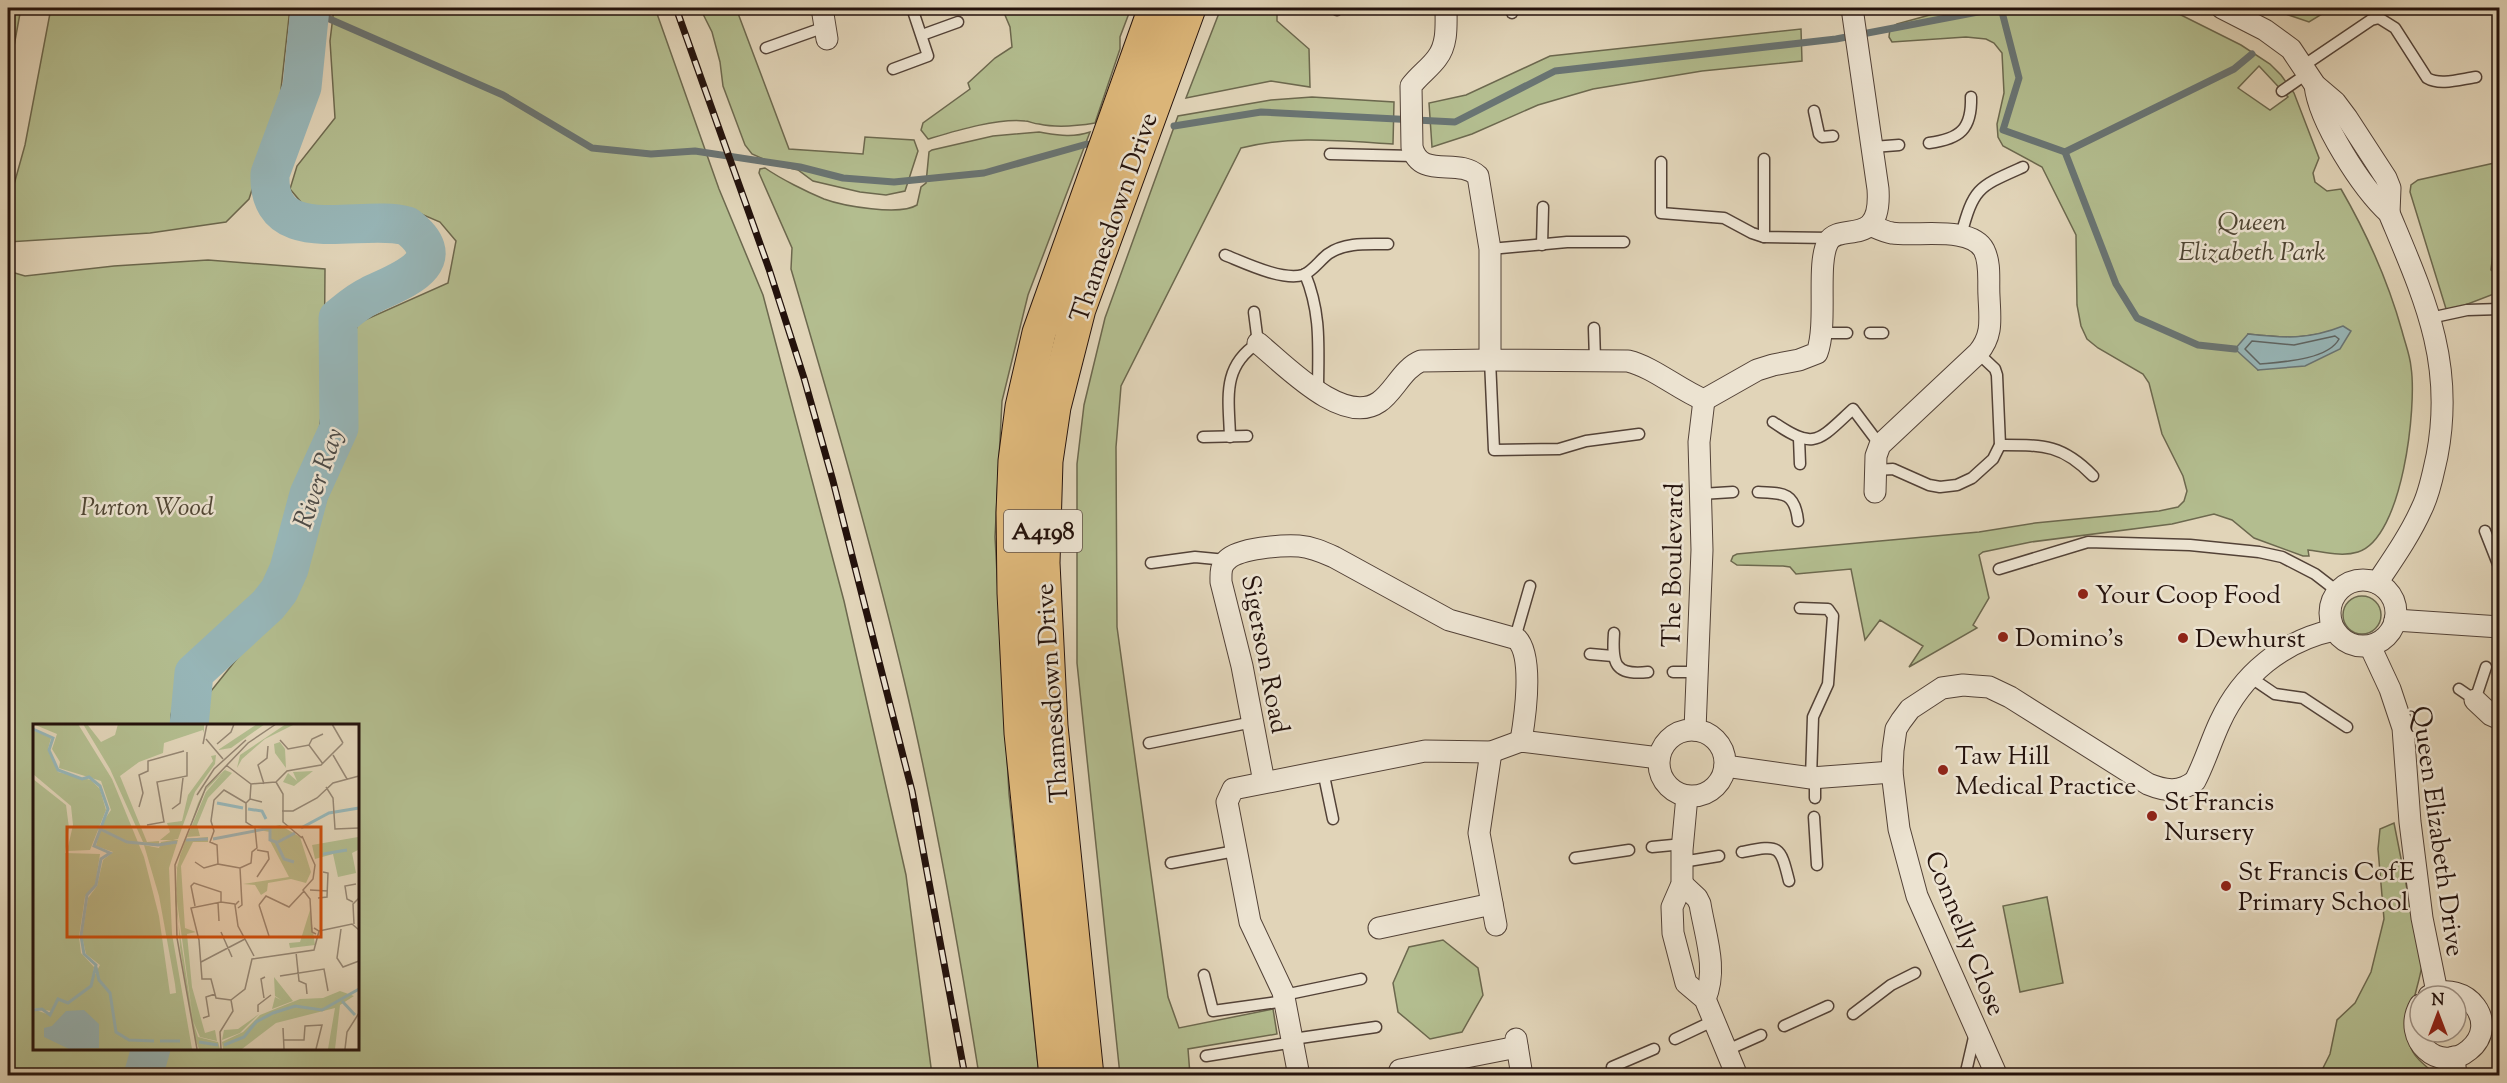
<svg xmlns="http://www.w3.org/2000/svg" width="2507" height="1083" font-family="'Sorts Mill Goudy',serif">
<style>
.green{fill:#b3bd8f;stroke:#6c684e;stroke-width:1.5;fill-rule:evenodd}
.water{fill:#97b6b8;stroke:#697473;stroke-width:1.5}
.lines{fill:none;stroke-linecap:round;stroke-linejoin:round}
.shore{stroke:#5e6462;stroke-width:1.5}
.stream{stroke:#697473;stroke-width:7}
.river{stroke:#97b6b8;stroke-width:39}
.lane-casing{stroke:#534237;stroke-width:13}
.street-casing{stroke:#534237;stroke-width:23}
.primary-casing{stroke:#24120c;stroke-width:35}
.lane{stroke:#ece3d1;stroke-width:10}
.street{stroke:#ece3d1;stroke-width:21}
.primary{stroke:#e0ba7c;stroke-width:33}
.rail-casing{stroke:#24120c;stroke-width:7}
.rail{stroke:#ece3d1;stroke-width:4.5;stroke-dasharray:14;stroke-linecap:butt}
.poi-dot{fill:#8f2418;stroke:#ece3d1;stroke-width:2}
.labels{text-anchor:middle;stroke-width:5;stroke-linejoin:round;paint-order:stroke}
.shield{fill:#ece3d1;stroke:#605147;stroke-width:1.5}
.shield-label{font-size:24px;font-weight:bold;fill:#24120c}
.street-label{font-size:26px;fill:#24120c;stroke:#ece3d1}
.park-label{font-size:26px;font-style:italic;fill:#4f4533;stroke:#ece3d1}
.poi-label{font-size:26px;fill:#24120c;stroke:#ece3d1;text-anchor:start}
.water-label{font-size:27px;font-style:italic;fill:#4c4b48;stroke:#ece3d1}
.inset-river{fill:none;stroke:#97b6b8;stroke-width:3}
.inset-road{fill:none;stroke:#958673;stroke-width:1.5}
.view{fill:#cb4e0c;fill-opacity:0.15;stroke:#cb4e0c;stroke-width:3}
.inset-edge{fill:none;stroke:#24120c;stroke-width:3}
</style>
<rect width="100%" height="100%" fill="#e1d4b8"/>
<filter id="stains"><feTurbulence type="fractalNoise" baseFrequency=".00333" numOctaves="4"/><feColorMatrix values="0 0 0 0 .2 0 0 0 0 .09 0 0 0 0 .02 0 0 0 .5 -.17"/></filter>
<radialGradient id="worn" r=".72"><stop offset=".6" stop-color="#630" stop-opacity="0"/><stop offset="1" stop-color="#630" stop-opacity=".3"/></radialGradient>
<g class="green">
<polygon points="8,8 21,8 8,79"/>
<polygon points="51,8 290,8 279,107 249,199 226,222 150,233 8,242 8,206 25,145"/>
<polygon points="334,8 655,8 719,189 763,295 844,601 906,875 932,1075 154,1075 158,1049 357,1048 357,726 205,726 207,696 301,579 337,467 349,437 351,414 345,368 358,323 448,283 456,241 440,222 405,207 306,208 290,189 297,166 335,118 330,41"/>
<polygon points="700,8 736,8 789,149 863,154 865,137 914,140 918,151 905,191 886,195 860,192 813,181 798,170 777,165 752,154 745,145 723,86 720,62 712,32"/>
<path d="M1002,8H1131L1120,37V49L1095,123C1077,126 1057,128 1039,124C1034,124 1029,121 1025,121C997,118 955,131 928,139L921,130L923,123L970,89L968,83L995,58L1012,47L1010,27Z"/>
<polygon points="1221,8 1277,8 1277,21 1309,49 1310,87 1271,81 1186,98"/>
<path d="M1955,8H2163L2177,13L2241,45L2270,64L2281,75L2294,93L2319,158L2313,173L2315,182L2327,191L2341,189C2367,234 2388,281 2402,331C2405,343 2410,355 2411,367C2417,406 2403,538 2358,552C2342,557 2324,552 2308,550L2309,556H2303L2254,538L2232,520L2214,514L2172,524L2031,542L1983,552L1979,555L1989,598L1973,625L1977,628L1909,667L1923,646L1880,620L1865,640L1851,569L1796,574L1790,567L1783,566L1737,565L1731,561L1733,556L1737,554L1979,532L2035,523L2159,511L2178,507L2184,501L2187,491L2183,476L2162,434L2149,383L2143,374L2098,348L2087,339L2081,326L2077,305L2076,235L2042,167L2003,146L1998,137L1997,124L2004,93L2002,53L1994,43L1986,39L1966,37L1892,42L1889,37L1890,28L1897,24ZM2259,66L2288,97L2270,110L2238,88ZM2343,327L2258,370L2248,334C2284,338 2309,340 2343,327Z"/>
<polygon points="2268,8 2332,8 2309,22"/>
<polygon points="1801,29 1802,61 1702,71 1593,89 1538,105 1472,134 1432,147 1429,103 1466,95 1550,56"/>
<path d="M1312,97L1394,102L1393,144C1343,141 1290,135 1241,148L1121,386L1116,447L1117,627L1168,997L1179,1028L1273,1009L1277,1034L1188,1049L1190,1075H1120L1077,663V464L1084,405L1105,318L1178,116L1271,100Z"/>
<path d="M1039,132C1058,135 1072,138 1090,132L1028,295L1002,401L995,537L1009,794L1039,1075H979C958,943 935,810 904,680C871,542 831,405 791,269L792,248L759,173L760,169L765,168C781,179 807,192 824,199C843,206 900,216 917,205L921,187L926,183L929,152L932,150L993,136Z"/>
<polygon points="2499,162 2499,248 2493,253 2491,270 2499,276 2499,292 2447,312 2410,192 2411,185 2418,180"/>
<polygon points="208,260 325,269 324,394 319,431 281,543 275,580 251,621 226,634 191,664 177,690 171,715 171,726 34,726 34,1048 134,1049 125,1075 8,1075 8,271 25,276 114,266"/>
<circle cx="2362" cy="615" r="19"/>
<path d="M2394,823L2422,965C2419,988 2400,1031 2413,1052C2418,1061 2429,1069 2437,1075L2319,1076L2330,1054L2337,1020L2355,1003L2371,972L2384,919L2378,849L2380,829Z"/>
<polygon points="2047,897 2063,983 2020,992 2003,906"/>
<polygon points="1443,940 1478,968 1483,995 1462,1032 1430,1039 1398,1012 1393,983 1409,947"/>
</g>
<path class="water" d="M2343,326L2351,331L2340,349L2305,366L2258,370L2235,349L2248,334C2284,338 2308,340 2343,326Z"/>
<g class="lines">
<path class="shore" d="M2335,336L2339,339C2328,360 2281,362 2260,364L2245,349L2252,341L2294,345Z"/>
<g class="stream">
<polyline points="2001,8 2019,78 2003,130 2065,152 2116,284 2137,318 2198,345 2235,349"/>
<polyline points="309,10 503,95 592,148 651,154 695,151 800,167 843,178 894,182 984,173 1087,144"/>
<polyline points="2303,10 2305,8"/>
<polyline points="1174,126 1261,112 1455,122 1555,71 1836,39 1999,8"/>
<polyline points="2065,152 2234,69 2252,54"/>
</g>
<g class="river">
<path d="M189,726L194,673L268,605L279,591L289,569L309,494L339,428L338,318C348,310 358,301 369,296C396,282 457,264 407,226C362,213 267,252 270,174L302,87L310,8"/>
<polyline points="143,1076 151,1048"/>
</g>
<defs>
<g id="lane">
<polyline points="1337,8 1337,10"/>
<polyline points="1512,8 1512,13"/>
<polyline points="2499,27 2500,27"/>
<polyline points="922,35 958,22"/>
<polyline points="766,48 825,27"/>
<path d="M2303,66L2371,20L2379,18L2395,28L2427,78C2440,86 2461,79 2476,77"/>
<polyline points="893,69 928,56 912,8"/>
<polyline points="2282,91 2308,73"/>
<polyline points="1814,111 1819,134 1822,137 1833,136"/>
<path d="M1929,143C1960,139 1972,129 1971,97"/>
<polyline points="1873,147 1899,145"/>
<polyline points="1330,154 1414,156"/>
<polyline points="1764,159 1764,237"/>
<polyline points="1661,162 1661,213 1724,218 1752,233 1764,237 1831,238"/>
<path d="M1961,235C1974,187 1978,187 2023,167"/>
<polyline points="1542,245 1543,207"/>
<polyline points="1490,249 1567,242 1624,242"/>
<path d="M1225,255C1245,263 1282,281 1303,275C1312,272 1320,260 1328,254C1345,242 1368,244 1388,244"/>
<path d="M1305,274C1322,315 1318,349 1318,392"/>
<polyline points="2430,318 2467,310 2500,309"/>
<polyline points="1594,328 1595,360"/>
<polyline points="1822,333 1847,333"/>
<polyline points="1870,333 1883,333"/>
<polyline points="1490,360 1494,450 1559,449 1586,441 1639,434"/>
<path d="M1773,422C1815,451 1818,441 1853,409L1880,445"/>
<polyline points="1203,437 1247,436"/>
<path d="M1230,437C1229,399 1221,367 1258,343L1254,312"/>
<polyline points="1799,438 1800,464"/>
<path d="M2000,445C2043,445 2062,444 2093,476"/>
<polyline points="1876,470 1893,469 1929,485 1940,487 1957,485 1972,478 1993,459 2000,445 1997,375 1995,369 1978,353"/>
<path d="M1758,492C1783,493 1795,492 1798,521"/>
<polyline points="1701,494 1733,492"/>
<polyline points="2485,531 2500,569"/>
<polyline points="1151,563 1195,557 1226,560"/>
<polyline points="1999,569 2088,542 2190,545 2259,552 2282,557 2315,574 2337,591"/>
<polyline points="1800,608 1828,609 1833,616 1828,684 1813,717 1811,778"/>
<path d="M1614,633C1612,663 1614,676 1648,672"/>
<polyline points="1515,638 1530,586"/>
<polyline points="1590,654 1613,656"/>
<polyline points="1673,672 1698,672"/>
<polyline points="2250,677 2275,694 2303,698 2347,727"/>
<polyline points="2459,689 2475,700 2486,667"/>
<polyline points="1149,743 1253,722"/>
<polyline points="1323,771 1333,819"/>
<polyline points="1815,798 1815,778"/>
<polyline points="1814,817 1817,865"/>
<polyline points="1652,847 1683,844"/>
<path d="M1742,852C1779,845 1780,844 1789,881"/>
<polyline points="1575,858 1629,850"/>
<polyline points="1682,862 1719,856"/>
<polyline points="1171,863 1235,851"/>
<polyline points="1204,975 1213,1011 1285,1001"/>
<polyline points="1284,995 1361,979"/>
<polyline points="1853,1014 1891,985 1915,973"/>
<polyline points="1784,1026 1828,1006"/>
<polyline points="1293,1039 1376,1027"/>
<polyline points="1675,1039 1713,1021"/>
<polyline points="1725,1051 1761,1035"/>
<polyline points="1206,1056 1294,1042"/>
<polyline points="1612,1067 1654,1049"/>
<polyline points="1899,1075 1899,1076"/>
<polyline points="1965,1076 1975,1033"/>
</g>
<g id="street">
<polyline points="822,8 827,39"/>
<path d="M1446,8C1446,24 1448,44 1437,58C1430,68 1419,75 1411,86L1412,147C1420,180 1459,157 1478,176L1490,249V360L1628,361C1653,367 1678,389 1704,400"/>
<polyline points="2222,8 2265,30 2291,49 2315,85 2335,102 2347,118 2386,178 2390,188 2389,213"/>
<path d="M2315,85C2319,122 2362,188 2389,213C2424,297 2455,362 2437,456C2433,473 2430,492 2422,508C2410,535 2393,559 2377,583"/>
<path d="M1870,225C1877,228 1885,232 1892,233C1916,237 1971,225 1984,250C1991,264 1988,282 1989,296C1990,320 1993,335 1978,353L1880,445L1876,456L1875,492"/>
<path d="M1258,343C1284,364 1343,427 1379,402C1394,392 1403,368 1421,361L1490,360"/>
<path d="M1704,400L1757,370L1773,365L1799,360L1817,353C1828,323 1816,264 1828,242C1840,221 1882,250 1878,189L1852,8"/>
<circle cx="2363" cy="613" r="33"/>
<polyline points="2395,620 2500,627"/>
<polyline points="2370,646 2390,689 2403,728 2410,822 2422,918 2437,992"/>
<polyline points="2475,700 2491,715 2500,719"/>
<circle cx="1692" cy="763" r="33"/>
<polyline points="1695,730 1702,550 1699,442 1704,400"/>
<polyline points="1491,752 1479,833 1496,925"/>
<polyline points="1725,766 1811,778 1892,772"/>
<path d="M1264,782L1242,666L1221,582C1221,574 1220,566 1227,560C1239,548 1282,545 1299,546C1312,547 1323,552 1334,557L1449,620L1517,639C1534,657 1525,717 1521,741"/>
<polyline points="1687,796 1682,850 1682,884 1672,907 1673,933 1686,983 1705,999 1737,1076"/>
<path d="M1682,884L1697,898L1700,904C1705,935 1718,969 1705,999"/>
<polyline points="1379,928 1492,904"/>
<path d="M2420,1005C2401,1039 2439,1075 2469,1050C2501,1024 2467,978 2429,996"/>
<polyline points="1516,1039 1522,1076"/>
<polyline points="2454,1057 2456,1076"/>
<polyline points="1400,1070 1517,1047"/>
<path d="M1996,1074L1917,896L1899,829L1892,772L1893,750L1896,729L1901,721L1910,709L1942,688L1963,685L1975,686L1989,687L2010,697L2148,784C2165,791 2180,793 2195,781C2205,762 2211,741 2220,722C2242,674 2283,641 2334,630"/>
<polyline points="1299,1076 1283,992 1250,922 1227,802 1233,789 1425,751 1491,752 1521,741 1659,758"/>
</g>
<g id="primary">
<polyline points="1056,1076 1021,733 1014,593 1013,513 1015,461 1022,407 1039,333 1155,8"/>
<polyline points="1087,1076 1051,726 1043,563 1046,461 1054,407 1079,309 1189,8"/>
</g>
</defs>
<use href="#lane" class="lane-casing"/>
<use href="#street" class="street-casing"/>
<use href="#primary" class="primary-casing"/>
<use href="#lane" class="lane"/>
<use href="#street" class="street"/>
<use href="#primary" class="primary"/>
<defs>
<polyline id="rail" points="676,8 769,269 804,378 833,481 912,791 965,1076"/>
</defs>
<use href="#rail" class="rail-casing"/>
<use href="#rail" class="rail"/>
</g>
<g class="poi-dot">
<circle cx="2083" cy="594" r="6"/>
<circle cx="2003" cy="637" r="6"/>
<circle cx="2183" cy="638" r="6"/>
<circle cx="1943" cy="770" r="6"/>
<circle cx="2152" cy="816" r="6"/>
<circle cx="2226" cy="886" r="6"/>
</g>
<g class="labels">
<rect class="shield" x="1004" y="510" width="78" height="42" rx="4.5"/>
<g class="shield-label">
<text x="1043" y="539">A4198</text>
</g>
<g class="street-label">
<text transform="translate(1113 217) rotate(-71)" y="9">Thamesdown Drive</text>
<text transform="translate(1672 565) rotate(-89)" y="9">The Boulevard</text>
<text transform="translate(1266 654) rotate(79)" y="9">Sigerson Road</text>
<text transform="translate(1051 693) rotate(-94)" y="9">Thamesdown Drive</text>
<text transform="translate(2439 831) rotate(82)" y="9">Queen Elizabeth Drive</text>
<text transform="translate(1966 933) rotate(68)" y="9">Connelly Close</text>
</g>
<g class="park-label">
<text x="2252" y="230">Queen<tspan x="2252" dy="30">Elizabeth Park</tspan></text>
<text x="147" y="515">Purton Wood</text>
</g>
<g class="poi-label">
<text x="2095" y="603">Your Coop Food</text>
<text x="2015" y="646">Domino's</text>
<text x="2195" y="647">Dewhurst</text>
<text x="1955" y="764">Taw Hill<tspan x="1955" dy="30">Medical Practice</tspan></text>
<text x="2164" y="810">St Francis<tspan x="2164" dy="30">Nursery</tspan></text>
<text x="2238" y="880">St Francis CofE<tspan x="2238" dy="30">Primary School</tspan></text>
</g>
<g class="water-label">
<text transform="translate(318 478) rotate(-71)" y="9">River Ray</text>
</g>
</g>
<g transform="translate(33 724)">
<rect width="326" height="326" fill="#e1d4b8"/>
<path d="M0,0H45L79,55L111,133L126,192L137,270L143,269L142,260L126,172L111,121L126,124L128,118L139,116H127L137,108L134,99L149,97L155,71L180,37L178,32L183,31L182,40L162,68L145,115L140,116H145L136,144L139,210L159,325H0V285L14,290L18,287L0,284V55L33,81L36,104L32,129L67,130L62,162L52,173L46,213L48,229L61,243L59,256L67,241L53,230L49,212L55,174L64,162L70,136L80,128L63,122L68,101L78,86L68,57L26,44L27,38L19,25L24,10ZM50,0H54L68,18L82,11L85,0H171V9L170,6L131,19L130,29L106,38L87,52L114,118L126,117V122L110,118L77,45ZM224,0H232L198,24L185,26ZM253,0H262L232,15L209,35L204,44L207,31ZM0,6L18,14L15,25L25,48L58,56L67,65L73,86L57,126L34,127L40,101L38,82L0,50ZM247,18L252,25L253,44L242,29L241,20ZM194,44L172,67L152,115L175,113V118H160L148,142L152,204L163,208L154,210L159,263L172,309L182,306L184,317L167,313L160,297L165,313L185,318L187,325H166L162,314L154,270L147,223L142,147L165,79L170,69L178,58ZM150,121L144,144L143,170L160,296L142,177V149ZM192,46L199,49L175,74L164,101L167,112L154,113L173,68ZM280,47L261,62L250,58L255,49L264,57L260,48ZM247,101L267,113L278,148L273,159L258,155L235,159L234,167L228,171L222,161L210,160L256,153L237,117V108L226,106ZM325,113V126L319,129L323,149L305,153L300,130L282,135L279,121ZM277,186L282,221L257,224L256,219L267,218ZM241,253L260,277L239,285L242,273L248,276L242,272ZM307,267L321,272L307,281L302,325H295L302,284L243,299L209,325H190L189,318L210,308L227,291L267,275L290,274ZM226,290L207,309L189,316L191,306L205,305Z" fill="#b3bd8f" fill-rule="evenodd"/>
<path d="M51,286L66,300V324L36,325L11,313V304L19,302L33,287Z" fill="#97b6b8"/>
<path class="inset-river" d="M0,5L20,14L16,26L25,46L49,55L56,53L67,62L75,85L61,122L77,129L68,135L63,161L54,171L48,212L51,230L63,241L58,262L35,279L25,275L17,291L9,285L0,286M184,79L210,84M215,85L229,87L233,95M65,104L94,118L125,121L144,118M268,104L296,89L326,84M180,115L237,104V116L243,118L251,135L261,138M153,116L175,115M245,118L262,109M290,130L314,126M63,243L66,256L77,269L83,308L96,316L121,317M309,277L322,291M127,317H147M166,318L185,321M191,321L211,313L223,298L240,289L262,282L289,286L326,265"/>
<path class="inset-road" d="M299,0L310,19M173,15L190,35M247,16L255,25L276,21L290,40M170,20L174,0M184,20L198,8L201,0M276,21L279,15L290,10M300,31L314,55M193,41L218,60L243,58M243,58L254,47L288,41L310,19M243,58L250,70V98L269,114M218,60L217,75L229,78M231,60L225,41L234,34L235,22M293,63L300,74L302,105L326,104M164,71L181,45L213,16M106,83L110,69L106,51L115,47V37L151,27M139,85L147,79L150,54M249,87H260L284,74L300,59L326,52M114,101L131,98L124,58L154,52V28M269,112L282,141L280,155L270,166L277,175L279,208L283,210M224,126L235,128L236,135L224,153M162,138L171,144L185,140M207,144L185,140L184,121L177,118L181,107L178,97L181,76L191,66L213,79M207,144L218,139L219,128L224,124L222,104L213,98V79L217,75M277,166L295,167M285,174L294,173L295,149L290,148M206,177L202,181L205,202L221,232M320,178L314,175L312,162L323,160M185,179L186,197M226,181L233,172L256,183L271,167M226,181L236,212M162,182L158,162L161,159L188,168V178M205,184L209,181L207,144M321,200L320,180L326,174M308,205L304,234L310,243L326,237M286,207L319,200L326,206M188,208L199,233M263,228L266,257L273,260L274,270M168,238L212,215M247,252L291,245L295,267M231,274L228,255L232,253M198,276L183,274L178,255H169L166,216L158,184L188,178L202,180M225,288V281L238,271M170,294L176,292L173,273L182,270M250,304L251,325M251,316H271L272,302L289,301L283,325M164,325L144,214L142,141L173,63L215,19L243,0M188,325L187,308L200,287L198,276L212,265L219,235L281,226L286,207L281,204M312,325L314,308L326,289"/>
<path class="view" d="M34,103H288V213H34Z"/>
<rect width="326" height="326" class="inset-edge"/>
</g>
<rect width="2507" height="1083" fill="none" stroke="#e1d4b8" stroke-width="30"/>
<rect x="9" y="9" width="2489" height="1065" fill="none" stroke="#24120c" stroke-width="3"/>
<rect x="15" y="15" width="2477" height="1053" fill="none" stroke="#24120c" stroke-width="1.5"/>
<g transform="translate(2438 1014)"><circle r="28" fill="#ece3d1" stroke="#9c8f82" stroke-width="1.5"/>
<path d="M0-4.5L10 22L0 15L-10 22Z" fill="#8f2418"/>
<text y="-9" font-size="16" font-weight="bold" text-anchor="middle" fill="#24120c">N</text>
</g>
<rect width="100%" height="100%" filter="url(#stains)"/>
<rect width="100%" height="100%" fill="url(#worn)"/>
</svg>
